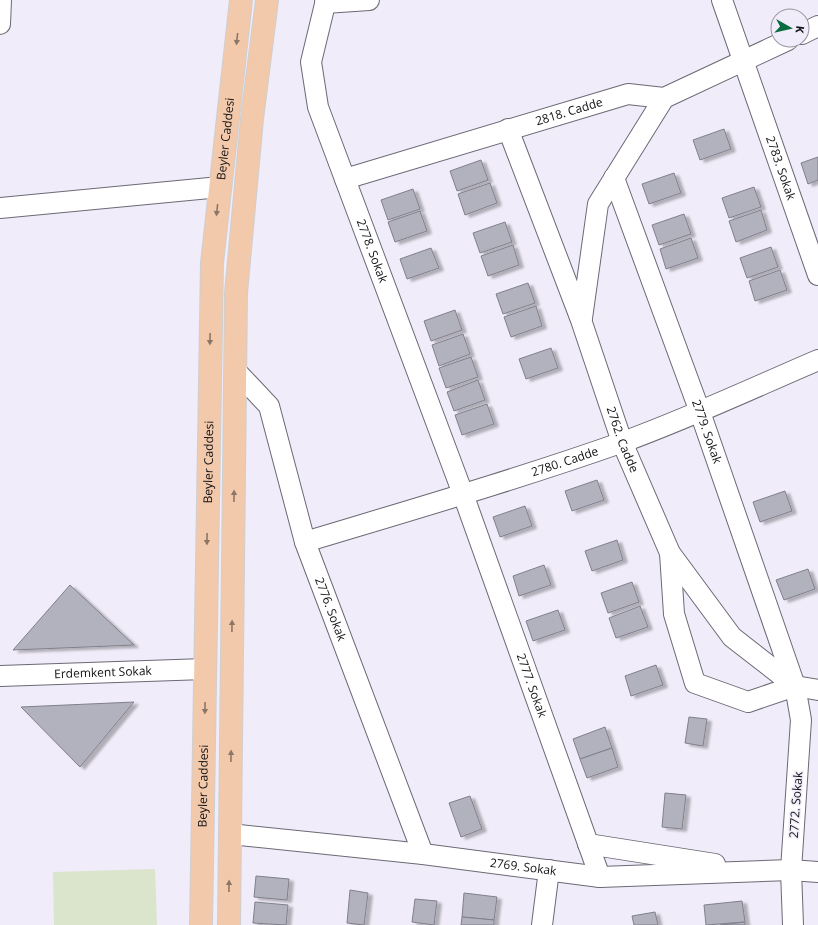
<svg xmlns="http://www.w3.org/2000/svg" width="818" height="925" font-family="'Open Sans',sans-serif">
<style>
.green{fill:#dbe5cb}
.building{fill:#b2b2bf;stroke:#80808c;filter:url(#shadow)}
.lines{fill:none;stroke-linecap:round;stroke-linejoin:round}
.minor-casing{stroke:#6c6975;stroke-width:22}
.major-casing{stroke:#cfcfd0;stroke-width:24}
.minor{stroke:#fff;stroke-width:20}
.major{stroke:#f2c9aa;stroke-width:22}
.oneway{fill:#8d7666}
.labels{text-anchor:middle;stroke-width:3;stroke-linejoin:round;paint-order:stroke}
.street-label{font-size:12px;fill:#111014;stroke:#f0ecf9}
</style>
<defs>
<filter id="shadow"><feDropShadow dx="4.5" dy="2.5" stdDeviation="1" flood-color="#0004"/></filter>
</defs>
<rect width="100%" height="100%" fill="#f0ecf9"/>
<polygon class="green" points="155,869 157,925 54,925 53,872"/>
<g class="building">
<polygon points="724,129 731,149 700,160 693,140"/>
<polygon points="818,157 818,180 808,184 801,163"/>
<polygon points="481,160 488,180 457,191 450,171"/>
<polygon points="674,173 681,193 649,204 642,184"/>
<polygon points="490,183 497,203 465,215 458,194"/>
<polygon points="754,187 761,207 729,218 722,198"/>
<polygon points="413,189 420,209 388,220 381,200"/>
<polygon points="761,210 767,230 736,242 729,221"/>
<polygon points="420,211 427,231 395,242 388,222"/>
<polygon points="684,214 691,234 659,245 652,225"/>
<polygon points="505,222 512,242 480,253 473,233"/>
<polygon points="691,238 698,258 666,269 660,249"/>
<polygon points="513,245 519,265 488,276 481,256"/>
<polygon points="771,247 778,267 747,278 740,258"/>
<polygon points="431,248 439,268 407,279 400,259"/>
<polygon points="780,270 787,290 755,301 749,281"/>
<polygon points="528,283 535,303 503,314 496,294"/>
<polygon points="536,306 542,326 511,337 504,317"/>
<polygon points="455,310 462,330 431,341 424,321"/>
<polygon points="463,334 470,354 439,366 432,345"/>
<polygon points="551,348 558,368 526,379 519,359"/>
<polygon points="471,357 478,377 446,388 439,368"/>
<polygon points="478,380 485,400 454,411 447,392"/>
<polygon points="487,404 494,424 462,435 455,415"/>
<polygon points="597,480 604,500 572,511 565,491"/>
<polygon points="785,491 792,511 760,522 753,502"/>
<polygon points="525,506 532,526 500,537 493,517"/>
<polygon points="617,540 623,560 592,571 585,551"/>
<polygon points="544,565 551,585 519,596 513,576"/>
<polygon points="808,569 815,589 784,600 776,580"/>
<polygon points="632,582 639,602 608,613 601,593"/>
<polygon points="70,585 134,645 13,650"/>
<polygon points="640,606 648,627 616,638 609,618"/>
<polygon points="558,610 565,630 533,641 526,621"/>
<polygon points="656,665 663,685 631,696 625,676"/>
<polygon points="134,702 80,767 21,707"/>
<polygon points="689,717 707,719 703,746 685,743"/>
<polygon points="605,727 612,748 580,759 573,739"/>
<polygon points="612,748 618,767 587,778 580,759"/>
<polygon points="665,793 686,795 682,829 662,827"/>
<polygon points="470,796 482,829 461,837 449,803"/>
<polygon points="256,876 289,879 287,900 254,897"/>
<polygon points="350,890 368,893 364,925 347,923"/>
<polygon points="464,893 497,897 494,920 462,917"/>
<polygon points="415,899 437,901 434,925 412,922"/>
<polygon points="742,901 745,922 706,925 704,905"/>
<polygon points="255,902 288,905 286,925 253,923"/>
<polygon points="655,912 658,925 634,925 632,916"/>
<polygon points="462,917 494,920 494,925 461,925"/>
<polygon points="745,922 745,925 720,925"/>
</g>
<g class="lines">
<defs>
<g id="minor">
<path id="s1" d="M326,0L311,62L318,107L463,494L600,877"/>
<path id="s2" d="M722,0L818,275"/>
<polyline points="325,3 369,0"/>
<polyline points="0,24 1,0"/>
<polyline points="802,34 818,26"/>
<path id="s3" d="M508,129L581,320L622,442L670,553L732,637L795,686L818,690"/>
<path id="s4" d="M614,178L700,412L795,686L801,720L791,870L793,925"/>
<path id="s5" d="M345,179L628,94L664,98L788,40"/>
<polyline points="0,208 220,187"/>
<polyline points="582,318 598,204 664,98"/>
<path id="s6" d="M235,370L269,406L305,542L423,854"/>
<path id="s7" d="M305,542C411,510 518,479 623,442C689,418 753,388 818,360"/>
<polyline points="670,553 674,614 695,683 748,702 795,686"/>
<path id="s8" d="M0,676L205,669"/>
<path id="s9" d="M230,834L423,854L600,877L791,870L818,872"/>
<polyline points="588,844 715,864"/>
<polyline points="542,925 549,870"/>
</g>
<g id="major">
<path id="s10" d="M201,925L212,263L241,0"/>
<polyline points="229,925 236,293 252,119 267,0"/>
</g>
</defs>
<use href="#minor" class="minor-casing"/>
<use href="#major" class="major-casing"/>
<use href="#minor" class="minor"/>
<use href="#major" class="major"/>
</g>
<defs><path id="oneway-solid" d="M-6-.8H1V-3.2L6.5 0L1 3.2V.8H-6Z"/></defs>
<g class="oneway">
<use href="#oneway-solid" transform="translate(237 39) rotate(96)"/>
<use href="#oneway-solid" transform="translate(217 210) rotate(96)"/>
<use href="#oneway-solid" transform="translate(210 339) rotate(91)"/>
<use href="#oneway-solid" transform="translate(234 496) rotate(-89)"/>
<use href="#oneway-solid" transform="translate(207 539) rotate(91)"/>
<use href="#oneway-solid" transform="translate(232 626) rotate(-89)"/>
<use href="#oneway-solid" transform="translate(205 708) rotate(91)"/>
<use href="#oneway-solid" transform="translate(231 756) rotate(-89)"/>
<use href="#oneway-solid" transform="translate(229 886) rotate(-89)"/>
</g>
<g class="labels">
<g class="street-label">
<text dy="4" stroke="none"><textPath href="#s5" startOffset="234">2818. Cadde</textPath></text>
<text dy="4" stroke="none"><textPath href="#s10" startOffset="787">Beyler Caddesi</textPath></text>
<text dy="4" stroke="none"><textPath href="#s2" startOffset="178">2783. Sokak</textPath></text>
<text dy="4" stroke="none"><textPath href="#s1" startOffset="263">2778. Sokak</textPath></text>
<text dy="4" stroke="none"><textPath href="#s4" startOffset="270">2779. Sokak</textPath></text>
<text dy="4" stroke="none"><textPath href="#s3" startOffset="331">2762. Cadde</textPath></text>
<text dy="4" stroke="none"><textPath href="#s7" startOffset="272">2780. Cadde</textPath></text>
<text dy="4" stroke="none"><textPath href="#s10" startOffset="463">Beyler Caddesi</textPath></text>
<text dy="4" stroke="none"><textPath href="#s6" startOffset="262">2776. Sokak</textPath></text>
<text dy="4" stroke="none"><textPath href="#s8" startOffset="103">Erdemkent Sokak</textPath></text>
<text dy="4" stroke="none"><textPath href="#s1" startOffset="726">2777. Sokak</textPath></text>
<text dy="4" stroke="none"><textPath href="#s10" startOffset="139">Beyler Caddesi</textPath></text>
<text transform="translate(796 805) rotate(-86)" y="4">2772. Sokak</text>
<text dy="4" stroke="none"><textPath href="#s9" startOffset="295">2769. Sokak</textPath></text>
</g>
</g>
<g transform="translate(790 28) rotate(98)"><circle r="19" fill="#f0ecf9" stroke="#97949d"/>
<path d="M0-3L7 15L0 10L-7 15Z" fill="#096b40"/>
<text y="-6" font-size="11" font-weight="bold" text-anchor="middle" fill="#111014">K</text>
</g>
</svg>
